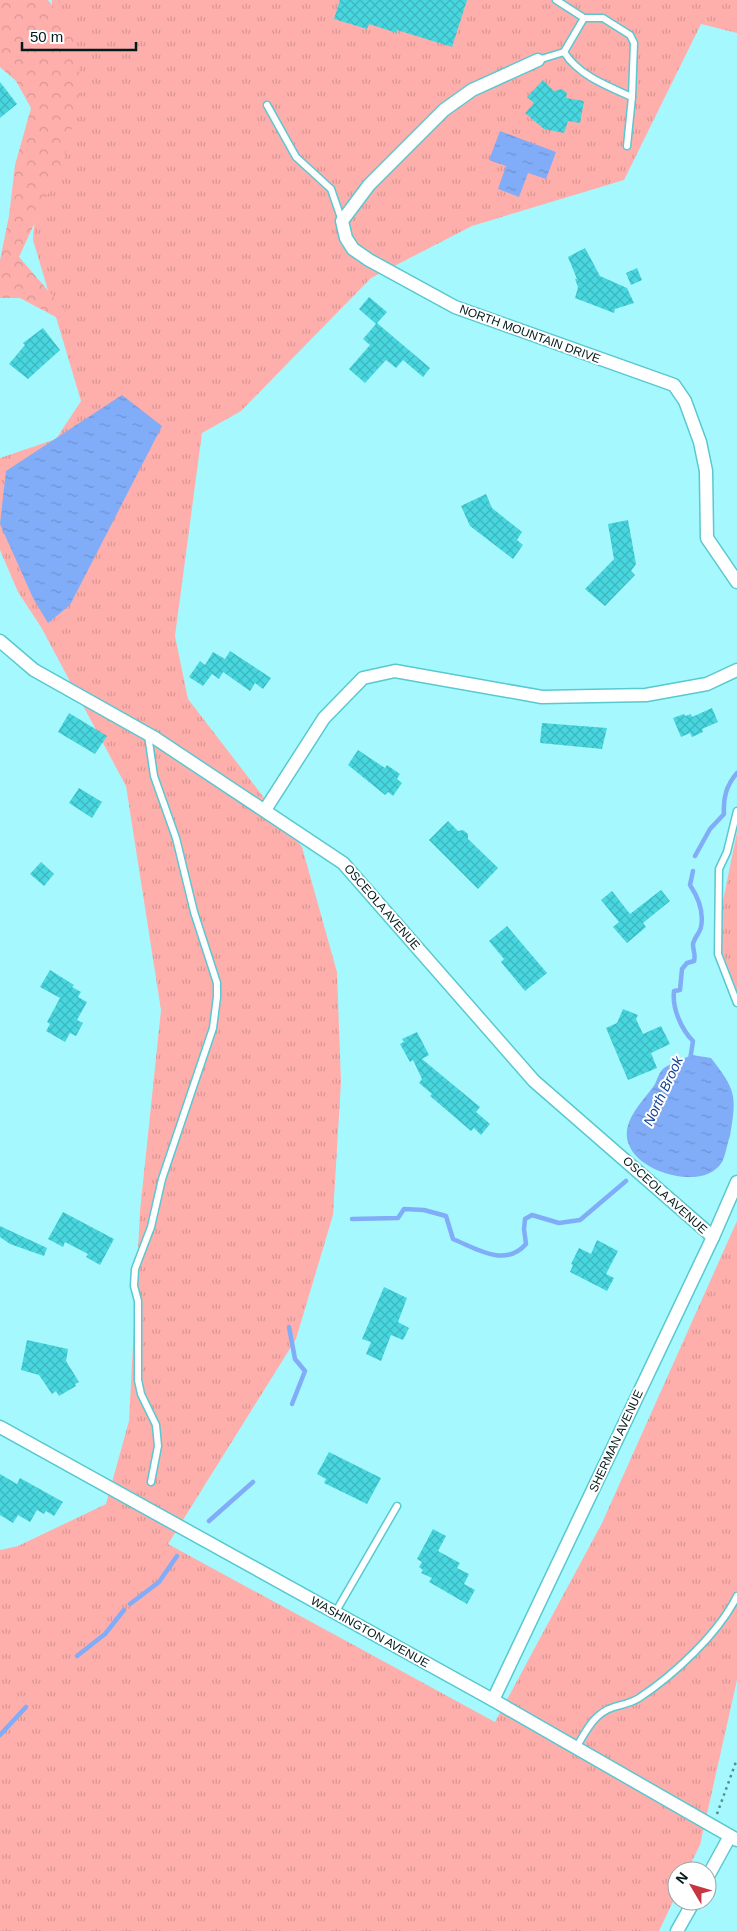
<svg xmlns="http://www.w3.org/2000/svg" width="737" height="1931" font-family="Helvetica,sans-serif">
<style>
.grass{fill:url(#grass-tufts)}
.forest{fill:url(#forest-crowns)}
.water{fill:url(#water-ripples)}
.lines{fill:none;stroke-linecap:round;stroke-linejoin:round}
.stream{stroke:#81acf7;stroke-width:4.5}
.building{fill:url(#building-cross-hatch)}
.service-casing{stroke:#59c8d0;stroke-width:9}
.minor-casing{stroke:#59c8d0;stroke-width:15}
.path{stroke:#568d90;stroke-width:2.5;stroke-dasharray:2.5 4;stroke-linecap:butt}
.service{stroke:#fff;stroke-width:6}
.minor{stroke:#fff;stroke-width:12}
.labels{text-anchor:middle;stroke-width:4;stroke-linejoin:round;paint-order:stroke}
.street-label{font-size:12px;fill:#021a1b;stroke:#fff}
.water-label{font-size:14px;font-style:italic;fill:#144398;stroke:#fff}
</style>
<defs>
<pattern id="grass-tufts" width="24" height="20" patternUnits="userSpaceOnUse" patternTransform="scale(1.25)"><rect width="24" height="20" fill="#feafac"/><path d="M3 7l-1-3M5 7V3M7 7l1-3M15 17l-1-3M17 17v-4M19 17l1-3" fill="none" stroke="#d89693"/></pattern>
<pattern id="forest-crowns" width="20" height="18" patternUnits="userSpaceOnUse" patternTransform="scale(1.25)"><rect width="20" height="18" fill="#feafac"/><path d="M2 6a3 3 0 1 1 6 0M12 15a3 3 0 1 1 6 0" fill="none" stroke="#d89693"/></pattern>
<pattern id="water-ripples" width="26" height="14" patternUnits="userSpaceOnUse" patternTransform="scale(1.25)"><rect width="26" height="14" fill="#81acf7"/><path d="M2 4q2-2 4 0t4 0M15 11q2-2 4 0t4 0" fill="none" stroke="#6e93d3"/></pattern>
<pattern id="building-cross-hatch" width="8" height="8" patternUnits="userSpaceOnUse" patternTransform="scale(1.25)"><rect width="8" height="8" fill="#48d6df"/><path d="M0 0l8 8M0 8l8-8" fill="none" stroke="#3db7bf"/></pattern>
</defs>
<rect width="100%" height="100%" fill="#a5f9fe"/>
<g class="grass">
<polygon points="52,0 737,0 737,33 701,24 624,180 472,226 371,278 241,411 202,433 175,636 188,699 302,847 337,972 341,1082 333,1215 296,1339 168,1544 495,1722 602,1523 737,1221 737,1680 700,1845 687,1871 677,1871 677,1893 659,1931 0,1931 0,1550 18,1546 106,1504 129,1421 140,1211 161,1010 126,786 41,627 18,592 0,550 0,458 56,439 81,401 33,240"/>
<polygon points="737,832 737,992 716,935"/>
</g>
<polygon class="forest" points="0,0 48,0 73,34 82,90 63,161 19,257 84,332 20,298 0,298 0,260 9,216 15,165 31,108 16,81 0,67"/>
<g class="water">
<polygon points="500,131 556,152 546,179 528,173 519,197 498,189 506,166 489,160"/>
<polygon points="122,395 162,426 70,605 48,623 33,598 0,524 6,471"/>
<path d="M692,1055L711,1058C736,1090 737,1096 730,1136C727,1144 726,1154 722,1162C705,1191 642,1174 630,1147C618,1123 643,1102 655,1084C657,1080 659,1073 662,1070C666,1065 685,1058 692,1055Z"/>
</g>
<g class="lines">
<g class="stream">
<path d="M695,856L710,829L724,814C723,798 726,786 737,773"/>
<path d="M690,1060L693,1041C681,1029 672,1008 674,991L680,990L682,969L687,963L694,961C696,955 693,951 693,945C693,939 700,933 701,927C704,912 698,897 690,885L693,871"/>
<path d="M352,1219L398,1218L404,1209L424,1210L446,1216L453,1239C477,1249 505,1268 526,1244L524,1229L525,1219L532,1215L559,1223L580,1220L626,1181"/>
<polyline points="289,1327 295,1359 305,1371 292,1404"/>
<polyline points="209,1521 253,1482"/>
<polyline points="130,1604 159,1582 177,1556"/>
<polyline points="77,1656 105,1634 124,1610"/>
<polyline points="0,1735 26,1707"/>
</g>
</g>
<g class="building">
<polygon points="340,0 467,0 452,47 397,30 397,33 369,24 367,29 334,19"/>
<polygon points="543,80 554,91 562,89 567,93 566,98 584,101 580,123 568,121 564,133 544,129 525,113 534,103 527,97"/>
<polygon points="0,82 17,104 0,118"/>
<polygon points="585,248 600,276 627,288 634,303 615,309 614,313 575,298 578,287 575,279 577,279 568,257"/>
<polygon points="637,268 642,280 631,285 626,273"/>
<polygon points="369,297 387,312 377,323 430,368 423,377 403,360 396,368 386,360 365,383 349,369 370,345 363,339 376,324 359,309"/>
<polygon points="43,328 60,350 28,379 9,364 25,345 23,343"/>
<polygon points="486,494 492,508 522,532 517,540 523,545 513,559 470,526 461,506"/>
<polygon points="628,520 636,564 631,571 635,575 605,606 585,589 614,559 608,524"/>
<polygon points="230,651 271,678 263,689 255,683 250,691 223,672 219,679 212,674 203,686 189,677 200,661 205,665 213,652 225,659"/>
<polygon points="712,708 718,722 702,729 703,732 692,737 690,733 681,737 673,718 684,714 685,716 691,714 692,717"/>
<polygon points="69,713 107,736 95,754 58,732"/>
<polygon points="542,723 607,728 602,749 540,743"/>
<polygon points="358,750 385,768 387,765 400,774 397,779 402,783 393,796 388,792 385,795 348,765"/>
<polygon points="79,788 102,802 92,818 69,803"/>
<polygon points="448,821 458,831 463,830 468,834 468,839 498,868 478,889 429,840"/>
<polygon points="41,862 54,874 44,886 30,874"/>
<polygon points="661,890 670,901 643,923 646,927 627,943 613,927 619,922 601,900 612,891 630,914"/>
<polygon points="507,926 547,973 525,991 501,962 504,959 489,941"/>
<polygon points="50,970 74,985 72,987 81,992 78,997 87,1002 77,1020 83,1023 76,1036 70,1033 65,1042 46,1031 50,1024 47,1022 60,998 40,987"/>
<polygon points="623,1009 638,1015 636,1019 643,1034 661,1026 670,1044 651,1053 657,1068 628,1080 606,1028 617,1023"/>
<polygon points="417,1032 429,1055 422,1059 480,1107 476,1112 490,1124 481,1135 474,1128 471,1131 430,1096 432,1094 419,1083 422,1079 413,1060 410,1062 400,1044 404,1042 402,1039"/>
<polygon points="63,1212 114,1239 100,1265 86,1257 88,1254 65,1242 63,1247 48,1239"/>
<polygon points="0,1226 47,1248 44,1256 10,1244 0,1237"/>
<polygon points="597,1240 618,1251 606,1274 614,1278 607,1291 570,1272 573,1265 571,1264 579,1248 591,1254"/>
<polygon points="384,1287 407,1298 398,1322 409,1328 403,1340 391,1335 381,1361 366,1354 371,1342 362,1339"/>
<polygon points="27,1340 68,1349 66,1361 79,1382 75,1384 76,1386 59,1396 56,1391 52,1394 39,1375 21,1370"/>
<polygon points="329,1452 381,1478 367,1504 324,1483 326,1479 317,1474"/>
<polygon points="0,1474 17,1484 20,1478 63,1502 54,1516 46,1511 44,1514 37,1510 30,1522 18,1515 13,1523 0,1515"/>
<polygon points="433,1529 446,1536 438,1551 460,1563 457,1568 469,1574 464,1584 475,1590 467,1604 429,1582 432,1578 421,1573 423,1570 419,1567 422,1562 417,1559"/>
</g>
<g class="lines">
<defs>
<g id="service">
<path d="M564,52C578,75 607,86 632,97L634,43L630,35L603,18H584"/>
<polyline points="538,60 564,52 584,18 556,0"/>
<polyline points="267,105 296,157 331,189 342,221"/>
<polyline points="627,146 632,97"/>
<polyline points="148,735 154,776 176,838 194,912 217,983 217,997 213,1028 162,1179 151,1227 135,1269 134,1286 138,1301 138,1380 141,1394 156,1425 158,1446 151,1482"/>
<polyline points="737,811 727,852 719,869 718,954 737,1003"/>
<polyline points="335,1613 397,1506"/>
<path d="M576,1748C586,1731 594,1713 614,1707C624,1704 631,1703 639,1698C674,1675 719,1633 737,1596"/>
</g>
<g id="minor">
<polyline points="538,60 472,90 444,110 369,185 342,221 346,238 353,249 369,260 455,307 674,385 685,401 700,442 706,471 707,538 737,582"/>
<polyline points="0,641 34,670 155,738 343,863 534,1081 713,1237"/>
<polyline points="265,810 324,718 363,678 395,671 542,697 646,695 707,684 737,670"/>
<polyline points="0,1427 493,1700 737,1840"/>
<polyline points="493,1700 713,1237 737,1182"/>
<polyline points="707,1878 730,1836"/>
<polyline points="677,1931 694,1901"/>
</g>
</defs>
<use href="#service" class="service-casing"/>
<use href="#minor" class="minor-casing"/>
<polyline class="path" points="717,1814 737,1759"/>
<use href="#service" class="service"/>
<use href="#minor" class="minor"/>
</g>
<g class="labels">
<g class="street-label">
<text transform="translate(530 334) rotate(20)" y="4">NORTH MOUNTAIN DRIVE</text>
<text transform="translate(382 907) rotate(49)" y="4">OSCEOLA AVENUE</text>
<text transform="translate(665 1195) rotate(42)" y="4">OSCEOLA AVENUE</text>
<text transform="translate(616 1441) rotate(-65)" y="4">SHERMAN AVENUE</text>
<text transform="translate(370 1632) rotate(29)" y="4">WASHINGTON AVENUE</text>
</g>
<g class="water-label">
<text transform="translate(663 1091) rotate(-65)" y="5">North Brook</text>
</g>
</g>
<g transform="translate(692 1886) rotate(308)"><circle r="24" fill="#ffffff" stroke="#9aa3a4"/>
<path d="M0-4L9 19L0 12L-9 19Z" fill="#c63641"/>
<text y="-8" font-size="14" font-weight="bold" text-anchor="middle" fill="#021a1b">N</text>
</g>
<path d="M22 42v8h114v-8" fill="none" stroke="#021a1b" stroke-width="2.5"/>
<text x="30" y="42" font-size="15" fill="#021a1b" stroke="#ffffff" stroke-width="4" paint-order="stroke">50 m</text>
</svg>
